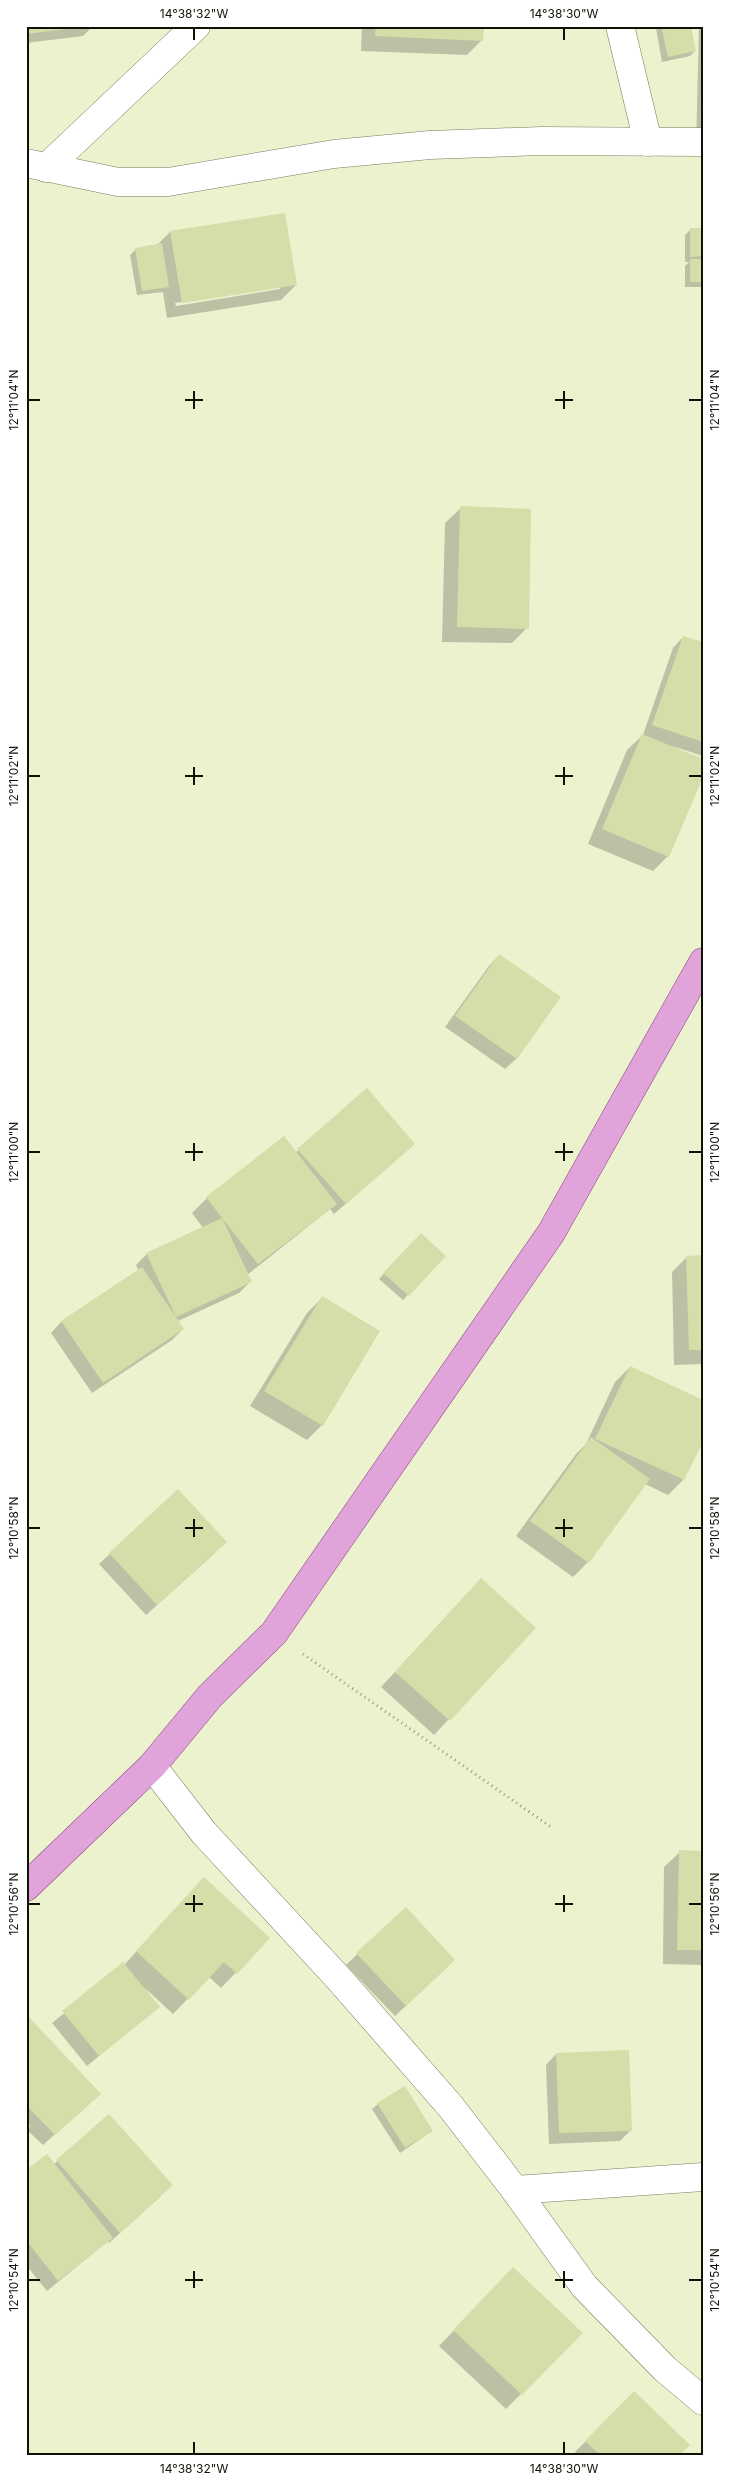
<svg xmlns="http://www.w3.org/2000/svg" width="729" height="2482" font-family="Inter,sans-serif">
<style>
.shadow{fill:#0003;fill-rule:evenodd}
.building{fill:#d6dda8}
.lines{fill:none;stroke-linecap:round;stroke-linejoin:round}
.minor-casing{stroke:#797d5e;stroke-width:29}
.major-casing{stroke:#8a4880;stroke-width:29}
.path{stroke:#95997f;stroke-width:3;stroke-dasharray:1 4;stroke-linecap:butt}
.minor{stroke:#fff;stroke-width:28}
.major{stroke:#e0a3da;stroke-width:28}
.ticks{fill:none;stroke:#101206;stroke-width:2}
.neatline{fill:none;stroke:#101206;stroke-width:2}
.ticks-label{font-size:12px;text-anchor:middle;fill:#101206}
</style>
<rect width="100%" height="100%" fill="#ecf1ce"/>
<g class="shadow">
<polygon points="26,26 93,26 83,36 26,43"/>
<polygon points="362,26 483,26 482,40 467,55 361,51"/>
<polygon points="657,26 690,26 695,51 690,56 662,62 656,28"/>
<polygon points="699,26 703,26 703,146 696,146"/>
<polygon points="703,229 703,287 685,287 685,266 689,262 685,262 685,235 690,230"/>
<path d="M170,232L296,285L281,300L167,318L163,292L137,295L130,255L136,249L157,245ZM280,287V289L176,306L175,303Z"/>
<polygon points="461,508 527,628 512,643 442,642 445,523"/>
<polygon points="683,637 703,644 703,756 675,747 668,856 653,871 588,844 627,750 643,735 673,648"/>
<polygon points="499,955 559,997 516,1059 505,1069 445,1027 489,966"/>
<polygon points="367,1090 414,1144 334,1214 330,1209 247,1275 250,1282 239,1293 178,1321 183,1329 172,1340 92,1393 51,1333 61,1322 139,1271 136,1265 147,1254 203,1228 192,1213 207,1198 284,1138 295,1153"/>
<polygon points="421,1234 444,1256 403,1300 379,1279"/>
<polygon points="703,1256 703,1364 674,1365 672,1272 687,1257"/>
<polygon points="322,1298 378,1332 322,1425 307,1440 250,1406 307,1313"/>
<polygon points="630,1367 683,1480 668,1495 645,1484 588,1562 573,1577 516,1536 576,1454 586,1444 615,1382"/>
<polygon points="178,1491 215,1553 146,1615 99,1564"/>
<polygon points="481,1579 534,1628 434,1735 381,1687"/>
<polygon points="680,1852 703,1852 703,1965 663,1964 664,1867"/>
<polygon points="189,1894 269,1938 221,1988 209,1977 173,2014 145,1988 158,2007 87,2066 52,2023 124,1965"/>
<polygon points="406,1908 443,1971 395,2016 346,1965"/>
<polygon points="26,2016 88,2105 43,2145 26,2129"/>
<polygon points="556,2054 631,2130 620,2141 549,2144 546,2065"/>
<polygon points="378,2104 432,2131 400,2153 372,2109"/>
<polygon points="108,2115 161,2196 109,2243 108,2241 47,2291 26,2265 26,2171 53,2165"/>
<polygon points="498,2284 581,2333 506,2409 439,2346"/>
<polygon points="634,2393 678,2456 579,2456 575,2452"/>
</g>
<g class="building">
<polygon points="26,26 83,26 83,27 26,34"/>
<polygon points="376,26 484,26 483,41 375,36"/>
<polygon points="661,26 691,26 696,51 668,57"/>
<polygon points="285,213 297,285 182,303 170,231"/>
<polygon points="690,228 703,228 703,256 690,257"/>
<polygon points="162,243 169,287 142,291 135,248"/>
<rect x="690" y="259" width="13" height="23"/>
<polygon points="460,506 531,509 529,629 457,627"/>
<polygon points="683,636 703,642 703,742 652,725"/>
<polygon points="642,734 703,759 703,777 669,857 602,829"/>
<polygon points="499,954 561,997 517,1059 455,1016"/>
<polygon points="367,1088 415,1144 346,1204 297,1149"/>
<polygon points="284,1136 337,1204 258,1264 222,1218 252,1282 176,1317 146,1253 222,1218 206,1197"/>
<polygon points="421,1233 446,1256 409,1296 383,1273"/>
<polygon points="703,1255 703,1350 689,1350 686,1256"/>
<polygon points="142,1267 184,1329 103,1383 61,1321"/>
<polygon points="322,1296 380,1331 323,1426 264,1391"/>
<polygon points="630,1366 703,1400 703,1442 684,1480 595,1439"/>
<polygon points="591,1437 650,1479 589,1563 530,1521"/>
<polygon points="178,1489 227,1542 157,1605 109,1553"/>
<polygon points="481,1578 536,1628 450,1721 395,1672"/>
<polygon points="679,1850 703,1851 703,1950 677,1950"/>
<polygon points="204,1877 270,1938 237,1974 224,1962 189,2000 136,1951"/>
<polygon points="406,1907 455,1960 406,2006 356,1953"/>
<polygon points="123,1962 160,2007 99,2056 62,2011"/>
<polygon points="26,2014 101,2094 55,2135 26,2105"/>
<polygon points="629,2050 632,2131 559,2133 556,2053"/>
<polygon points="405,2086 433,2131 405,2148 377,2103"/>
<polygon points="109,2114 173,2185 120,2233 56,2160"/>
<polygon points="26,2120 31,2126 26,2130"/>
<polygon points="47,2154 113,2238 58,2281 26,2240 26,2170"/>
<polygon points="513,2267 583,2333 522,2395 453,2330"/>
<polygon points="634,2391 690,2445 679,2456 601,2456 585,2441"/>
</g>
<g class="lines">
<defs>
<g id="minor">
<polyline points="620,26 648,142"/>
<polyline points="26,163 118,182 168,182 334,154 430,145 541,141 703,142"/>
<polyline points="46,168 196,26"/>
<polyline points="152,1766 204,1833 341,1981 451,2107 515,2190 584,2286 665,2369 703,2401"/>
<polyline points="515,2190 703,2177"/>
</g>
<polyline id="major" points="26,1887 152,1766 210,1696 274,1633 551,1233 703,962"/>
</defs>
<use href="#minor" class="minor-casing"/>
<use href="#major" class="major-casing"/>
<polyline class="path" points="303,1654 551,1827"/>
<use href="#minor" class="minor"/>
<use href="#major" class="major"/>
</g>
<path class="ticks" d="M194,28V40M564,28V40M194,391V409M564,391V409M28,400H40M185,400H203M555,400H573M689,400H702M194,767V785M564,767V785M28,776H40M185,776H203M555,776H573M689,776H702M194,1143V1161M564,1143V1161M28,1152H40M185,1152H203M555,1152H573M689,1152H702M194,1519V1537M564,1519V1537M28,1528H40M185,1528H203M555,1528H573M689,1528H702M194,1895V1912M564,1895V1912M28,1904H40M185,1904H203M555,1904H573M689,1904H702M194,2271V2288M564,2271V2288M28,2280H40M185,2280H203M555,2280H573M689,2280H702M194,2442V2454M564,2442V2454"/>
<rect width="729" height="2482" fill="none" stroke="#ffffff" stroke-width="55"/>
<rect x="28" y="28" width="674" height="2426" class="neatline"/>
<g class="ticks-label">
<text x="194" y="18">14°38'32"W</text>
<text x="564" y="18">14°38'30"W</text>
<text transform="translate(14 400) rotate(-90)" y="4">12°11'04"N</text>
<text transform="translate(715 400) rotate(-90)" y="4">12°11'04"N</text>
<text transform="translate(14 776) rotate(-90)" y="4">12°11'02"N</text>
<text transform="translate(715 776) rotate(-90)" y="4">12°11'02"N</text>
<text transform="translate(14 1152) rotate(-90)" y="4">12°11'00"N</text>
<text transform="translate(715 1152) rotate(-90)" y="4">12°11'00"N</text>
<text transform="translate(14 1528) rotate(-90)" y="4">12°10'58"N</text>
<text transform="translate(715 1528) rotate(-90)" y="4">12°10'58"N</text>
<text transform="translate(14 1904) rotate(-90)" y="4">12°10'56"N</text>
<text transform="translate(715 1904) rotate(-90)" y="4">12°10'56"N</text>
<text transform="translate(14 2280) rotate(-90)" y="4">12°10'54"N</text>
<text transform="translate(715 2280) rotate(-90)" y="4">12°10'54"N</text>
<text x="194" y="2473">14°38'32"W</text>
<text x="564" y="2473">14°38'30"W</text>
</g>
</svg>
